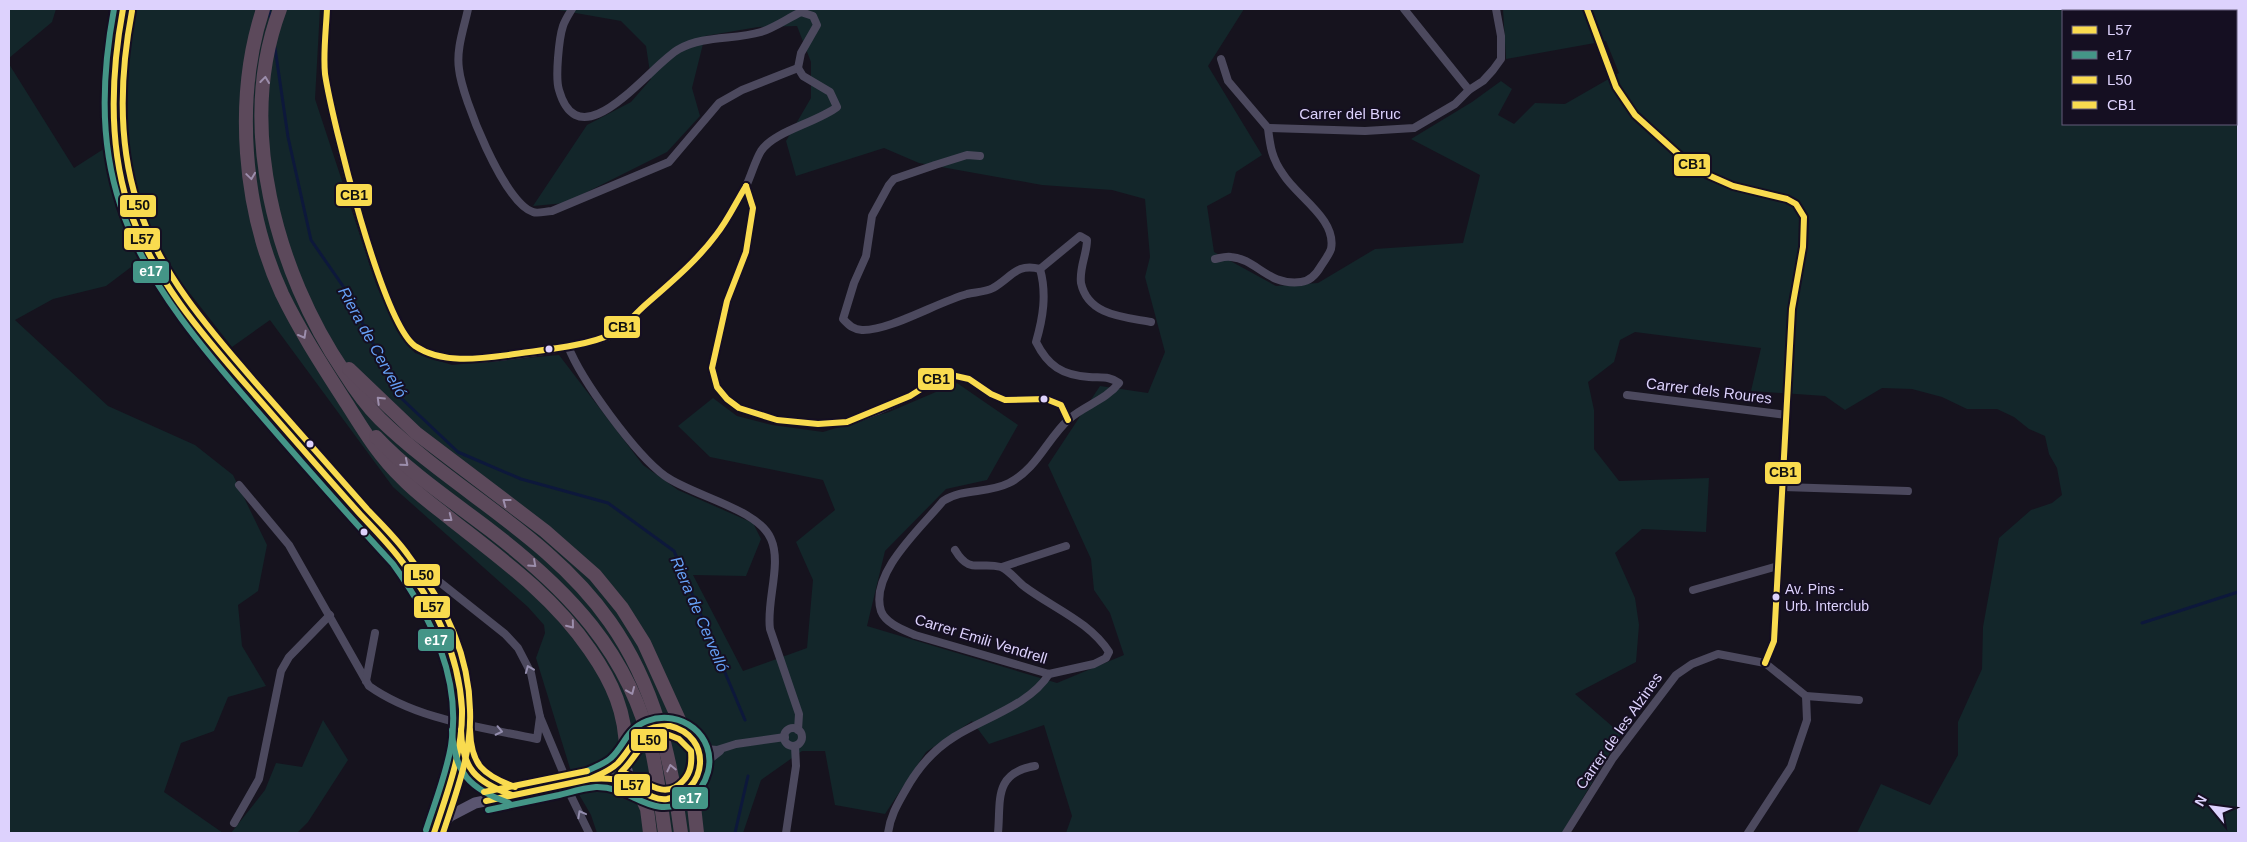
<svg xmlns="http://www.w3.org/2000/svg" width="2247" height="842" font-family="Helvetica,sans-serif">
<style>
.green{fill:#13262a;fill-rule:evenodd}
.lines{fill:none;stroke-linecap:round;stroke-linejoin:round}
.stream{stroke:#0d183b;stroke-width:3}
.street{stroke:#4c495e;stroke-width:8}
.secondary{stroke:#5a5570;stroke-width:11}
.highway{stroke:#5c495b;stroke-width:14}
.bus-1-casing{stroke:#150f22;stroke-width:10}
.bus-2-casing{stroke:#150f22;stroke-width:10}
.bus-3-casing{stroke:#150f22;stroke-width:10}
.bus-4-casing{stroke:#150f22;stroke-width:10}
.bus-1{stroke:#f9db4f;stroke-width:6}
.bus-2{stroke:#449587;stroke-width:6}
.bus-3{stroke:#f9db4f;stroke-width:6}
.bus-4{stroke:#f9db4f;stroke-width:6}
.oneway{stroke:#9c8eac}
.oneway2{stroke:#948eae}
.bus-dot{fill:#ddd2fd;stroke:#150f22;stroke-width:2}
.labels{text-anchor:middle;stroke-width:4;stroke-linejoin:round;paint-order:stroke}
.bus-label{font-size:14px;fill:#ddd2fd;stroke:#150f22;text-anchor:start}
.street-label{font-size:15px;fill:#ddd2fd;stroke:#150f22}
.water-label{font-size:16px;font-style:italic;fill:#66a1f7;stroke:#150f22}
.line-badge{stroke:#150f22;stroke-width:2}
.badge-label{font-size:14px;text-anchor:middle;font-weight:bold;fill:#fff}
.pale-badge-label{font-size:14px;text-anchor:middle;font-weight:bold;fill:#111}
</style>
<rect width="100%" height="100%" fill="#16131e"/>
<g class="green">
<polygon points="9,9 56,9 52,22 9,58"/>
<path d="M137,9H320L315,99L376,284L397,331L415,353L452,365L559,355L643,465L678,490L753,523L761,539L746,576L693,575L743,671L807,648L813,580L796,542L835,510L823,480L710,457L678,426L713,398L737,416L772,425L823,432L889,412L957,383L1018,425L987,480L946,489L885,551L867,626L1057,683L1124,655L1110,613L1094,590L1091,559L1048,465L1100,386L1148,393L1165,352L1145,277L1150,257L1145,199L1112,190L1042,185L919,163L884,148L796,176L786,141L811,98V62L797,26L758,27L705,36L692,88L700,116L667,152L565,203L533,206L587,125L631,102L651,79L646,46L621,21L553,9H1244L1208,66L1262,155L1236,172L1231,193L1207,206L1214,252L1276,286L1318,283L1375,249L1463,243L1480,175L1411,139L1472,102L1501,81L1512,89L1498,115L1514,124L1535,103L1565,104L1619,73L1606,41L1506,59L1503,9H2238V833H1857L1881,784L1930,805L1958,755V722L1982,669L1983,627L1999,538L2031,510L2052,503L2062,495L2057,468L2049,454L2045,436L2029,429L2014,417L1997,409H1967L1942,397L1912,389L1882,388L1845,410L1825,396L1751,391L1761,348L1635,332L1620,340L1614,362L1588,382L1594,410V449L1619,481L1709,478L1706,532L1642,529L1615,553L1635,598L1639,625L1636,662L1575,694L1621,734L1562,833H1066L1072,816L1044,725L989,744L972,721L926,752L885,814L835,805L825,751H802L761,780L743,833H597L591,815L577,791L536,658L545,633L544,625L528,607L393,487L270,320L232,347L155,249L106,286L53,299L15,320L108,406L195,445L233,475L267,545L258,591L238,605L242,646L266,686L228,697L214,731L181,743L164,792L223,833H9V64L74,168L127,134L128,51ZM2063,11H2236V124H2063Z"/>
<polygon points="323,720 348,760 308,822 297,833 231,833 265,790 276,763 302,767"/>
</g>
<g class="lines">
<g class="stream">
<polyline points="269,9 271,22"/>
<polyline points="275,48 288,137 311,240 345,289 401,398 458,452 521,479 608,503 674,551 745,720"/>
<polyline points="2142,623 2238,592"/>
<polyline points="735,833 748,776"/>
</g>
<g class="street">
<path d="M327,9C325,29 323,50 325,71C330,119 380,315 413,344C426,355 447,358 463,359C491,360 587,347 612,335C625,328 638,312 648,302C672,281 699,260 718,233C728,218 739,200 747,184C752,173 755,161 761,151C774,131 816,123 837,107L830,92L803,76L798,68"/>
<path d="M468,9C464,28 456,49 459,69C462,98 504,203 533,212C538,214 546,211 552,211L669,162L719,103L742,90L798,68"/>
<path d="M572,9C569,14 565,20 563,26C559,38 555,78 559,90C580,164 651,64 679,49C704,35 734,40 761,32C774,28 788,18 801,12L813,16L817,25L801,53L798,68"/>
<polyline points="1404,9 1469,90"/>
<polyline points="1587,9 1616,87 1635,115 1686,161 1708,175 1733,186 1787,199 1796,204 1804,217 1803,247 1792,309 1774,641 1765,663"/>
<polyline points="1221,59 1228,81 1268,128 1365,131 1414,128 1455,104 1469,90 1483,81 1493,70 1501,59 1501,36 1496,9"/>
<polyline points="746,186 753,208 746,252 727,301 712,368 717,387 727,399 739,408 777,420 818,424 847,422 877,411 910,396 940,377 951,375 969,379 991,394 1005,400 1046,399 1061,405 1068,420"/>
<path d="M1215,259C1220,258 1226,256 1231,257C1257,259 1267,286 1301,282C1310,281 1317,273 1321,266C1324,261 1329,255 1331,249C1337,219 1297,197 1283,174C1272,159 1270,146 1268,128"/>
<path d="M1040,269L1080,236L1087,240C1087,254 1079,268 1081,283C1088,316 1125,317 1151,322"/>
<path d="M568,346C581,380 636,455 665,476C693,496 759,509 771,539C782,564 766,602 770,629L799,714L798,730"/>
<polyline points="1627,395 1787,415"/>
<path d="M239,485L289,545L369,686C417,720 481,727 537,739L540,717"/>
<polyline points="1783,487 1908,491"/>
<path d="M955,550C970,575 979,561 1001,567C1009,570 1018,582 1025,587C1053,608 1090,622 1109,652L1106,658L1094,664L1049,674L915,635C904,630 886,624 881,611C869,573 922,527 943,501C963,488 987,494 1009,483C1037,469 1047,439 1069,419C1085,405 1106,400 1119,383C1110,376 1101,378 1089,377C1062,375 1048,366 1036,342C1043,318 1047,294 1040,269C1016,263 1012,277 993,288C985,292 976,292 967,294C938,302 889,331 862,330C852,329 849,325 843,319L854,283L866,256L872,216L889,185L894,179L935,165L967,155L980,156"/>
<polyline points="401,559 422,568 505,634 518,648 531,673 540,717 563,772"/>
<polyline points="1002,567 1066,546"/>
<polyline points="1693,590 1778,566"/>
<polyline points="366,681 375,633"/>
<polyline points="1806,696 1859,700"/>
<circle cx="793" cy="737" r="9"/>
<polyline points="696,744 705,749 717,750 736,744 785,737"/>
<polyline points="701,766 720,751"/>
<polyline points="571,796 589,833"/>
<polyline points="234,823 259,779 281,671 289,657 330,615"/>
<polyline points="786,833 796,766 795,746"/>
<path d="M888,833C890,817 897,805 905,791C917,769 933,750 954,737C984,718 1030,705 1049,674"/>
<path d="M998,833C1001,801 993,773 1035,766"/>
<polyline points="1566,833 1613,758 1676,675 1692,664 1718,654 1765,663 1806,696 1807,720 1791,767 1748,833"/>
</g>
<g class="secondary">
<path d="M123,9C104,93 110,189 155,265C188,320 232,369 274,417C316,464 357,512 400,558C433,601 457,649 461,704C462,723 457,746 466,764C475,782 494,790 512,795"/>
<circle cx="663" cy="762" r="37"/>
<polyline points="595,777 610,769 626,752"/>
<polyline points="436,828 453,773 459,745"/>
<polyline points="434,833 450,816 475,803 590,779 614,779 635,787"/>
</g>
<g class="highway">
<path d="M263,9C234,98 243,209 282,294C301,333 324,368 347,404C364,431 379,456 402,478C417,494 436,507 453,521C503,560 554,597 590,650C613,683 626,713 626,752"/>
<path d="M280,9C236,126 276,272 344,372C354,388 366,405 380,419C453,490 551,537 610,622C655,686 671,758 681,833"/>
<polyline points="349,369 416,433 545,531 595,575 622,608 644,643 684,731"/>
<path d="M376,437C409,472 452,501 490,530C567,589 630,653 652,751C658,778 661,806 665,833"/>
<polyline points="695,781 693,797 697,833"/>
<polyline points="639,791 647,809 650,833"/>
</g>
<defs>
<g id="bus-1">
<path d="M123,9C111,74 108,141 128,205C152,279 206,339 256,396C290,435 324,474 359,513C373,528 388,543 400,559C434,601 459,655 462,709C463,753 447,793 434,833"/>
<path d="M670,726C713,736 708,792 667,799C651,801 639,787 625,782C614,778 602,778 590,779C599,775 610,771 618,763C636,744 636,725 670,726Z"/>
<path d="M461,730C462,769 476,782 512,795"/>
<polyline points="486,801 590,779"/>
</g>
<g id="bus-2">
<path d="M114,9C80,193 141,279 258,412C302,463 347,514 393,564C431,617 462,678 451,746C446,775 435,802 426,830"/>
<path d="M452,730C454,773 470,789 509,803"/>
<path d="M488,810C511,805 535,800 559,795C571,792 583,788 596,787C633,786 652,823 689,799C698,793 705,783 708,772C717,736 681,708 647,721C626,729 625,745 611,758C604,764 595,767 587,771"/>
</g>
<g id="bus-3">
<path d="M132,11C120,74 117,139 137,202C159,274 212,333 261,389C296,429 332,469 367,509C381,524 396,538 408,555C442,599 469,653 470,710C472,753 456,793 443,833"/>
<path d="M470,730C471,765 483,775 515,787"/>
<path d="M669,735L679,739L691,751C692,763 691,773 683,781C663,803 641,777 621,772C638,757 641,734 669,735Z"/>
<polyline points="484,792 587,771"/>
</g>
<g id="bus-4">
<path d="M327,9C326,30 323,53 325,74C332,120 382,322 415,346C442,364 478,359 508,355C538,350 585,347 612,334C623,329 634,315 643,307C669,284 696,262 716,235C728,220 736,202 746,186"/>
<polyline points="1587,9 1616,87 1635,115 1686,161 1708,175 1733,186 1787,199 1796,204 1804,217 1803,247 1792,309 1774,641 1765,663"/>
<polyline points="746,186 753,208 746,252 727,301 712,368 717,387 727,399 739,408 777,420 818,424 847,422 910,396 940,377 951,375 969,379 991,394 1005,400 1046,399 1061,405 1068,420"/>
</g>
</defs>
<use href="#bus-1" class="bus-1-casing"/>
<use href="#bus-2" class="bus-2-casing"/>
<use href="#bus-3" class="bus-3-casing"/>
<use href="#bus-4" class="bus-4-casing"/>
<use href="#bus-1" class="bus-1"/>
<use href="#bus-2" class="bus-2"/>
<use href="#bus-3" class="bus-3"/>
<use href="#bus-4" class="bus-4"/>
</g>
<defs><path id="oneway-chevron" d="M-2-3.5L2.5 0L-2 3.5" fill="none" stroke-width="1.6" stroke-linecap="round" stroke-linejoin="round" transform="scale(1.25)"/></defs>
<g class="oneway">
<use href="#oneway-chevron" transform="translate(265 80) rotate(-83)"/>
<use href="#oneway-chevron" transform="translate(251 176) rotate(82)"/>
<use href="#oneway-chevron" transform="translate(303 335) rotate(61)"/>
<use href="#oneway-chevron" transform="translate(380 400) rotate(-136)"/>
<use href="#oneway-chevron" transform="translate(405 463) rotate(40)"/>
<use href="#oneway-chevron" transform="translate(506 502) rotate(-143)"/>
<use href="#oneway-chevron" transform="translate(449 518) rotate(38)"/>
<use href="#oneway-chevron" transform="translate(533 564) rotate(42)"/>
<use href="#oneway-chevron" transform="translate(571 625) rotate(51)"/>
<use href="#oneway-chevron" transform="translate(631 691) rotate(67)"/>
<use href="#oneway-chevron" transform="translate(671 768) rotate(-103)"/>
</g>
<g class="oneway2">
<use href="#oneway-chevron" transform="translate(529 669) rotate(-112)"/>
<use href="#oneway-chevron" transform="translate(499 731) rotate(12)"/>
<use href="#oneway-chevron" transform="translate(581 814) rotate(-118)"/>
</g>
<g class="bus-dot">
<circle cx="549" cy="349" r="4.5"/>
<circle cx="1044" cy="399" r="4.5"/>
<circle cx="310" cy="444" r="4.5"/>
<circle cx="364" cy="532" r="4.5"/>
<circle cx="1776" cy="597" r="4.5"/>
</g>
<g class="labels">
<g class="bus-label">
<text x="1785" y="594">Av. Pins -<tspan x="1785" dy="17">Urb. Interclub</tspan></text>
</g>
<g class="street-label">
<text x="1350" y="119">Carrer del Bruc</text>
<text transform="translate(1709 391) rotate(7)" y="5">Carrer dels Roures</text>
<text transform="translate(981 639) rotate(17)" y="5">Carrer Emili Vendrell</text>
<text transform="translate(1619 731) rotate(-55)" y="5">Carrer de les Alzines</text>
</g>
<g class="water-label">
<text transform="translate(373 342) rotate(61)" y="6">Riera de Cervelló</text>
<text transform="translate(700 614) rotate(67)" y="6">Riera de Cervelló</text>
</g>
</g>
<g class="line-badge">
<rect x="1673" y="153" width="38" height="24" rx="5" fill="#f9db4f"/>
<rect x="335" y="183" width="38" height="24" rx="5" fill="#f9db4f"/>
<rect x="119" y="194" width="38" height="24" rx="5" fill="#f9db4f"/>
<rect x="123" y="227" width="38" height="24" rx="5" fill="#f9db4f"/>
<rect x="132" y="260" width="38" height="24" rx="5" fill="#449587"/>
<rect x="603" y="315" width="38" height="24" rx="5" fill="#f9db4f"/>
<rect x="917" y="367" width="38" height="24" rx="5" fill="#f9db4f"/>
<rect x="1764" y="461" width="38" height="24" rx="5" fill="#f9db4f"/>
<rect x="403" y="563" width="38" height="24" rx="5" fill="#f9db4f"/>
<rect x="413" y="595" width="38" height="24" rx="5" fill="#f9db4f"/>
<rect x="417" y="628" width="38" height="24" rx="5" fill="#449587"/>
<rect x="630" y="728" width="38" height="24" rx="5" fill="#f9db4f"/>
<rect x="613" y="773" width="38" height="24" rx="5" fill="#f9db4f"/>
<rect x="671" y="786" width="38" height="24" rx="5" fill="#449587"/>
</g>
<g class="badge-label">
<text x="151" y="276">e17</text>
<text x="436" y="645">e17</text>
<text x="690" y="803">e17</text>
</g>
<g class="pale-badge-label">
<text x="1692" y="169">CB1</text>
<text x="354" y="200">CB1</text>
<text x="138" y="210">L50</text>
<text x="142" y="244">L57</text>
<text x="622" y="332">CB1</text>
<text x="936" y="384">CB1</text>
<text x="1783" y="477">CB1</text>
<text x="422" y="580">L50</text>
<text x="432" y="612">L57</text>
<text x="649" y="745">L50</text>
<text x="632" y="790">L57</text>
</g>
<rect width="2247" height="842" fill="none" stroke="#ddd2fd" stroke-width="20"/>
<rect x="2062" y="10" width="175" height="115" fill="#150f22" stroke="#655d7a"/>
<rect x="2072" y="26" width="25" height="8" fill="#f9db4f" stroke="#655d7a"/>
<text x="2107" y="35" font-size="15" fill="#ddd2fd">L57</text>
<rect x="2072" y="51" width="25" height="8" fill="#449587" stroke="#655d7a"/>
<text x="2107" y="60" font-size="15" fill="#ddd2fd">e17</text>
<rect x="2072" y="76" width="25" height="8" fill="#f9db4f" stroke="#655d7a"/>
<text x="2107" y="85" font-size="15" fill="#ddd2fd">L50</text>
<rect x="2072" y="101" width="25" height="8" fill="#f9db4f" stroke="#655d7a"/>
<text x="2107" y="110" font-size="15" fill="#ddd2fd">CB1</text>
<g transform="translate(2212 807) rotate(299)" stroke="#150f22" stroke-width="4" paint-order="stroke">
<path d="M0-4L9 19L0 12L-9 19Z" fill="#ddd2fd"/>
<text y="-8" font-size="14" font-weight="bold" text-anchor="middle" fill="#ddd2fd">N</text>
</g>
</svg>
